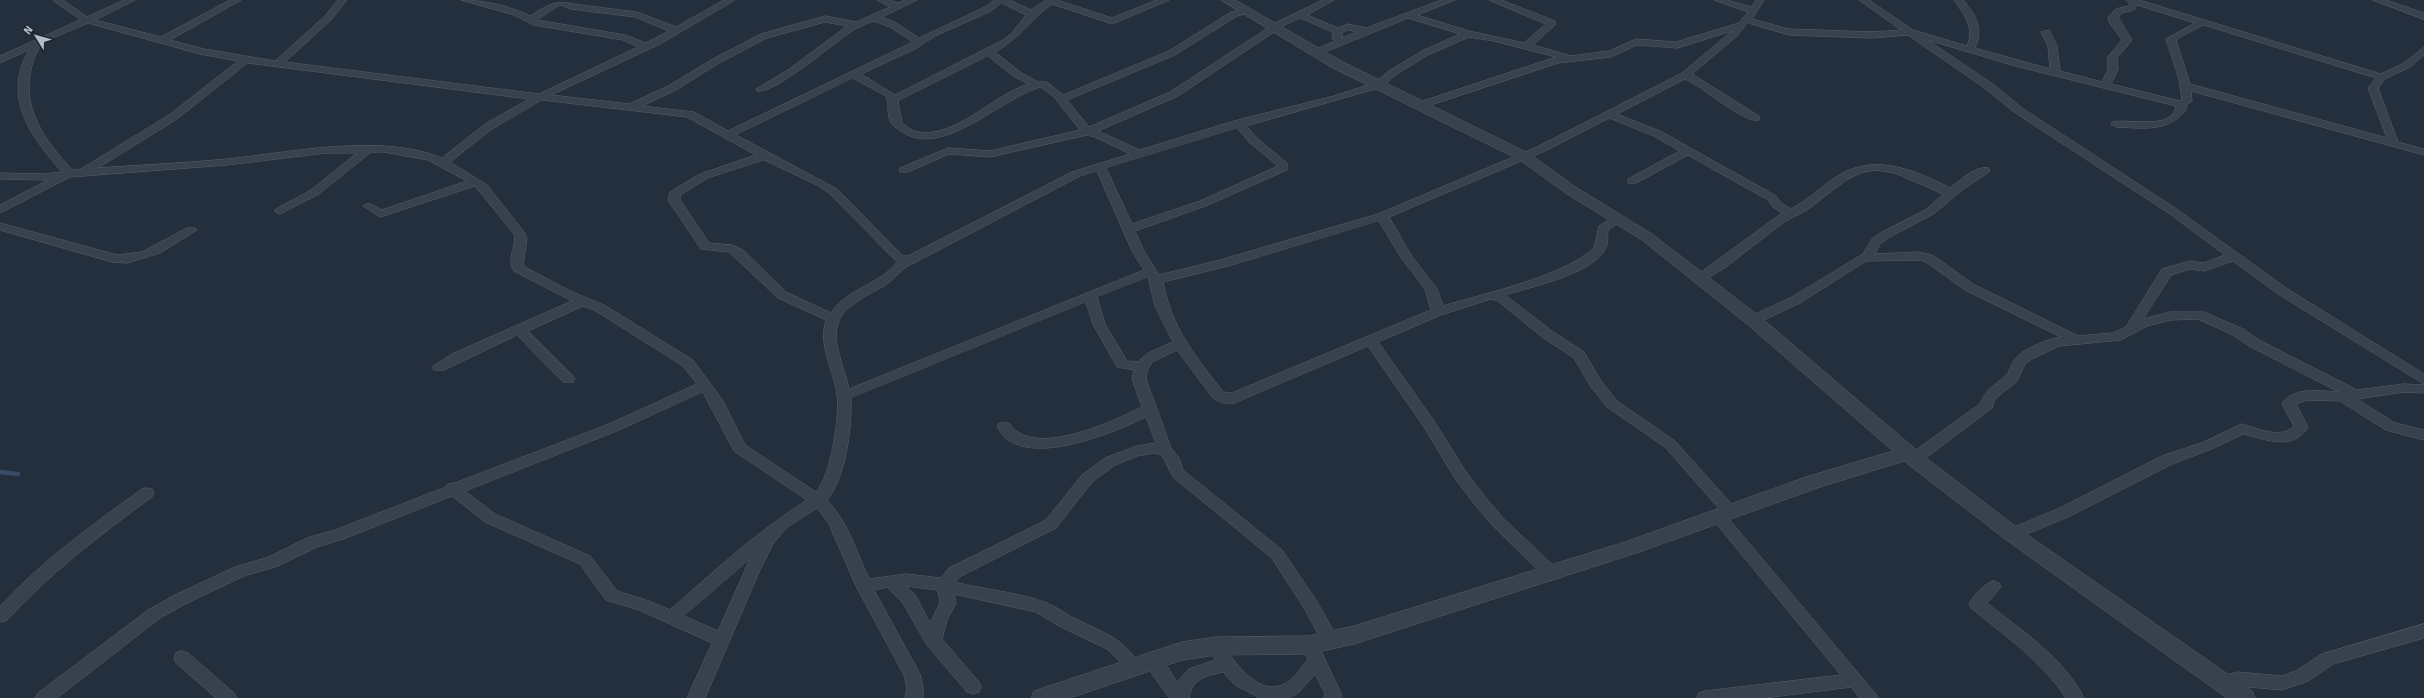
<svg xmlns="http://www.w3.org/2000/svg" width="2424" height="698" font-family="'Fira Sans',sans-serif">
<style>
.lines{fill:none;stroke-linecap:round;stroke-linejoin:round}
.stream{stroke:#394c67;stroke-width:4.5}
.minor-casing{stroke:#565f6c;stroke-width:1}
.tertiary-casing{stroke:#565f6c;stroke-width:1}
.minor{fill:#38414e;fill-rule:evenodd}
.tertiary{fill:#38414e;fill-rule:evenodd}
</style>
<rect width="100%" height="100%" fill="#242f3e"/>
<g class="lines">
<polyline class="stream" points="0,472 18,474"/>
<defs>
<g id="minor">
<path d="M53,0H63L87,17L124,0H135L95,20L161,37L230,0H241L170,40L204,49L275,61L324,17L338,0H347L330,21L285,62L539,94L638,47L623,40L534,25L514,15L461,0C483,0 510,6 530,16C548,5 555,0 573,4L637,12L676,27L724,0H735L660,44L551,95L629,104L668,86L713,59L761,34L825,16L856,22L890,7L877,0H889L898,3L905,0H917L882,17L896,23L919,38L983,8L995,0H1010L1031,10L1046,0H1057L1112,18L1157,0H1169L1112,24L1052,4C1030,20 1020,38 995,52L1020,72L1038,82H1047L1063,95L1169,51L1231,12L1248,9V13L1237,16L1175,55L1067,100L1089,127L1170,92L1277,22L1323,0H1334L1307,15L1338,28L1348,24L1366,28L1442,0H1455L1417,15L1469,31L1524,43L1546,24L1489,0H1501L1555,21V25L1533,45L1571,56L1609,51L1636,39L1676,42L1739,23L1748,12L1714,0H1727L1751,7L1756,0H1764L1752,19L1789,29L1872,32L1901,30L1859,0H1869L1913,30L1967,46C1975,27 1964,15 1954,0H1963C1976,15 1984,29 1975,48L2050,69L2048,46L2041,32L2049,30L2057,46L2060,71L2102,82L2108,69L2107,58L2122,40L2109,22L2108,17L2116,9L2128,6L2130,3L2126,0H2139L2381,74L2404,63L2424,47V55L2410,67L2385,79L2378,88L2398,142L2424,149V155L2191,91L2192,101L2186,105L2187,108C2170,133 2143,128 2116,127L2111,124L2112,122C2127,118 2174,131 2176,106L2019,67L1928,40L1994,85L2022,108L2178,210L2286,288L2424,374V384L2278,294L2233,261L2204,271L2190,269L2171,275L2143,319L2170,312H2204L2243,329L2259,340L2357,390L2404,384L2424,385V393L2404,392L2357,399L2395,423L2424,430V440L2386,430L2340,401L2307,400L2296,404L2308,427C2293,452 2265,439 2243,434L2214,448L2172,464L2070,516L2017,538L2012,540L2007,538L2004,534L2007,530L2060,508L2162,456L2204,442L2237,426L2242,424C2258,428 2280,440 2294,426L2282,404C2293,386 2320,391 2339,392L2249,346L2233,335L2198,319L2170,320L2147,326L2121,340L2059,346L2032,359L2025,364L2017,381L1995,399L1992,408L1919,463H1909L1907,459L1909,455L1981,403C1984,390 1996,385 2005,376C2010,372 2011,365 2014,360C2022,349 2047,339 2061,337L1965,290L1926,262L1919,260L1866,261L1800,303L1757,323L1753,324L1747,320L1749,317L1792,297L1863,254L1872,239L1880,233L1927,209L1943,194L1895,173L1875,170L1860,173L1845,181L1807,210L1784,222L1726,267L1701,282L1697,281L1695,278L1697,275L1782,213L1773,207L1768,200L1688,155L1636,183H1628V179L1680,151L1654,136L1609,118L1545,151L1389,217L1411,255L1437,289L1443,306C1486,293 1562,277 1594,248L1599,226L1615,216H1623L1625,218L1608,230C1607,235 1609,242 1606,248C1594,274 1530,287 1505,295L1552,331L1584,352L1601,381L1617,401L1675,441L1736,509L1738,513L1736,517L1728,518L1879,698H1860L1851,687L1764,698H1696L1699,693L1705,691L1841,675L1714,521L1712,517L1714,513L1722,512L1665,447L1607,407L1591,387L1574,358L1542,337L1498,301L1491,299L1441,315L1378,342L1434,421L1466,472L1486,498L1503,518L1556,568L1558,572L1556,576L1550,578L1544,576L1493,526L1476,506L1456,480L1424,427L1368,346L1234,403H1222L1213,398L1177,350L1152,362L1147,371L1146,379L1171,448L1179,458L1183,470L1282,550L1316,600L1339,641L1337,646L1331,648L1325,646L1304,608L1272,558L1173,477L1162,455L1155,453L1137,456L1115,465L1092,482L1056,528L961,576L955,582C985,590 1018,592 1047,603C1059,608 1069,617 1082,622C1107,634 1127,641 1140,667L1138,672L1132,674L1126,672L1121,663L1107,649L1059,626L1036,612L954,594L956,603L947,620L942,639L979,682L981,687L979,692L973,694L967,692L927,645L903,603L887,587L874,590L920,674L923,688V698H905L907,688L904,675L856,586L829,524L817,508L786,528L773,544L759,572L705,698H687L712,643L639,610L606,600L580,564L485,522L452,496L343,539L317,547L278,566L244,576L187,603L160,618L57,698H35L38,693L148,610L175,595L235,567L269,557L307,538L335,530L446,487L448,484L455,483L609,424L697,384L683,366L596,311L583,306L528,331L573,376L575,379L573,382H563L517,335L444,370H434L432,367L452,354L572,301L514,271C506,259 517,247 514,234L475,186L380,217L363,206L369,203L382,210L467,181L428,160L384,152H371L319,194L280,214L274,211L276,209L311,190L357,153H326L227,165L70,177L0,213V205L48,180L0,179V173L45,174L62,172C30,136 2,97 29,50L0,63V56L80,20ZM1002,3L1026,15L1012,33L1003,40L895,95L861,74L915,49L935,36L989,12ZM561,5L571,9L635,17L669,31L646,43L625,35L537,20ZM2137,5L2195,23L2166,39L2179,79L2182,100L2180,101L2111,84L2118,69L2117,58L2132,40L2118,17L2122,13L2134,10ZM1300,18L1333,32L1332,38L1335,41L1312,51L1310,53L1315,56L1408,18L1460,34L1422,51L1389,71L1374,83L1334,96L1234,121L1140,150L1098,131L1178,96L1283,26ZM874,21L890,27L913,42L728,131L694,112L642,106L676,90L719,63L767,38L825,22L847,26L788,70L756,89L757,91C774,95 837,40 855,29C861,26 868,23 874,21ZM88,23L200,54L238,61L169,115L81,169L72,170C45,140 20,108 32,65C34,59 38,47 43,44C56,35 73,30 88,23ZM1748,23L1789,35L1872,38L1908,35L1986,89L2014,112L2170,214L2225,255L2204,263L2190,261L2162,269L2126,327L2113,333L2078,336L1973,284L1934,256L1919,252L1875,254L1880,244L1888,238L1935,213L1962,190L1989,172V168C1976,165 1959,181 1950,188C1915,170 1873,152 1836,177C1821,187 1808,200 1791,209L1781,203L1776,196L1662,132L1617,114L1685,79C1702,86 1744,124 1759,120V116L1692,74L1737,36ZM2204,25L2376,78L2368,88L2387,138L2190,84L2176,40ZM1349,30L1357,32L1342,38V33ZM1732,31L1682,73L1537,147L1378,214L1220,260L1159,275L1144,251L1135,231L1208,205L1287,170V163L1258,139L1246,126L1382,87L1395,75L1428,55L1469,37L1494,41L1556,57L1417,103V107H1425L1558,63L1611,57L1637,45L1677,48ZM988,56L1013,76L1029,84C994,94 955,139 918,132C912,131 906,126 902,123L898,101ZM248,63L529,99L485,124L442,158C382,133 292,152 228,159C185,163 141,165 98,168L177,119ZM853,78L886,96C890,104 886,114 891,123C894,127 898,129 902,132C943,159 1001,98 1041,87L1054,97L1080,130L990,151L948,148L900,168V172H908L949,154L990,157L1087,135L1095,137L1130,154L1072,172L908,256H903L837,189L736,135ZM542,100L687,117L756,155L700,174L670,192L668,200L701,249L729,252L778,298L826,320C818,346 833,368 837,394C840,417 831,475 816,492L745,445L723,401L693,360L604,305L570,291L523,266L527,238L524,232L487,185L450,162L492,129ZM1237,128L1250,143L1278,166L1200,201L1132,224L1106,168ZM764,160L815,184L829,193L897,262C880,285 847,288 831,313L786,292L743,250L732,245L709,243L680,200V195L708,178ZM1097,171L1132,251L1144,270L849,389C843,360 822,327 852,305C862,297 874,292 884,286C894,280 905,265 914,263L1080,176ZM1379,221L1400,256L1425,289L1431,310L1232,393L1223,392C1195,355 1172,329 1163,282L1228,266ZM1148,277L1155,306L1173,342L1148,353L1138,362L1127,361L1105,324L1097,297ZM1086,302L1093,324L1117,367L1134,370L1132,379L1142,407C1113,421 1033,460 1009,423H999L997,426C1000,431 1003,437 1008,440C1042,463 1114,432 1146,417L1156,443L1137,446L1105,458L1082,475L1046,520L949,568L941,578L906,574L869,579C857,553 847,520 827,500C846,477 852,427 851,398ZM703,392L734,451L807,500C758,531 714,571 670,610L649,601L617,591L590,556L495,514L465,491L619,430ZM750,559L718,631L684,616ZM906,586L938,590L940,603L930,623L915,595Z"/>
<polygon points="2373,0 2386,0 2424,13 2424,19"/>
<polygon points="0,223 117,255 142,252 187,228 195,228 197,230 160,253 127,263 112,262 0,230"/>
<path d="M147,488L152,489L154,493L152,497C100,535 50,573 6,621L0,622V606C42,561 92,525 142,489Z"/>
<path d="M1993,581L1999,583L2001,587L1987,603C2022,631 2064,658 2084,698H2066C2042,661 2005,636 1971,608L1969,604C1974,595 1984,584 1993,581Z"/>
<polygon points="2424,624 2424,638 2333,664 2308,681 2282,690 2238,686 2222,689 2216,687 2214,682 2216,677 2238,672 2282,676 2296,671 2322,654"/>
<path d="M1216,639L1222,641C1231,659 1257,696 1282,685C1293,681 1301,668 1308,659L1306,654L1308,649L1314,647L1320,649L1341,693L1342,698H1324L1325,693L1315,674L1299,692L1289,698H1260L1235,685L1223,672C1205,676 1192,679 1189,698H1169L1146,665L1144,660L1146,655C1161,650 1169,671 1177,682L1189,669L1215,660L1208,646L1210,641Z"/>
<polygon points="182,651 188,653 234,693 237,698 216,698 176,663 174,658 176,653"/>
</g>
<polygon id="tertiary" points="1221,0 1235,0 1343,62 1530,154 1577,188 1652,234 1759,316 1921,454 2019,529 2252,691 2255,698 2227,698 2005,539 1904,461 1820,487 1639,552 1354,644 1309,654 1216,655 1182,660 1070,698 1031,698 1034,691 1182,642 1216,637 1309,636 1354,626 1625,542 1806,477 1893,451 1747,324 1642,240 1567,194 1520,160 1333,68"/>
</defs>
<use href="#minor" class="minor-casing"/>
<use href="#tertiary" class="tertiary-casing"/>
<use href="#minor" class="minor"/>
<use href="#tertiary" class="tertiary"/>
</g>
<g transform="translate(36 36) rotate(307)" stroke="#1d2633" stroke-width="3" paint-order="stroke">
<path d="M0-3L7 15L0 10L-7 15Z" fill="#b4bcc9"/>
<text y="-6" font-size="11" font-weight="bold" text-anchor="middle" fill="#b4bcc9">N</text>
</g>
</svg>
